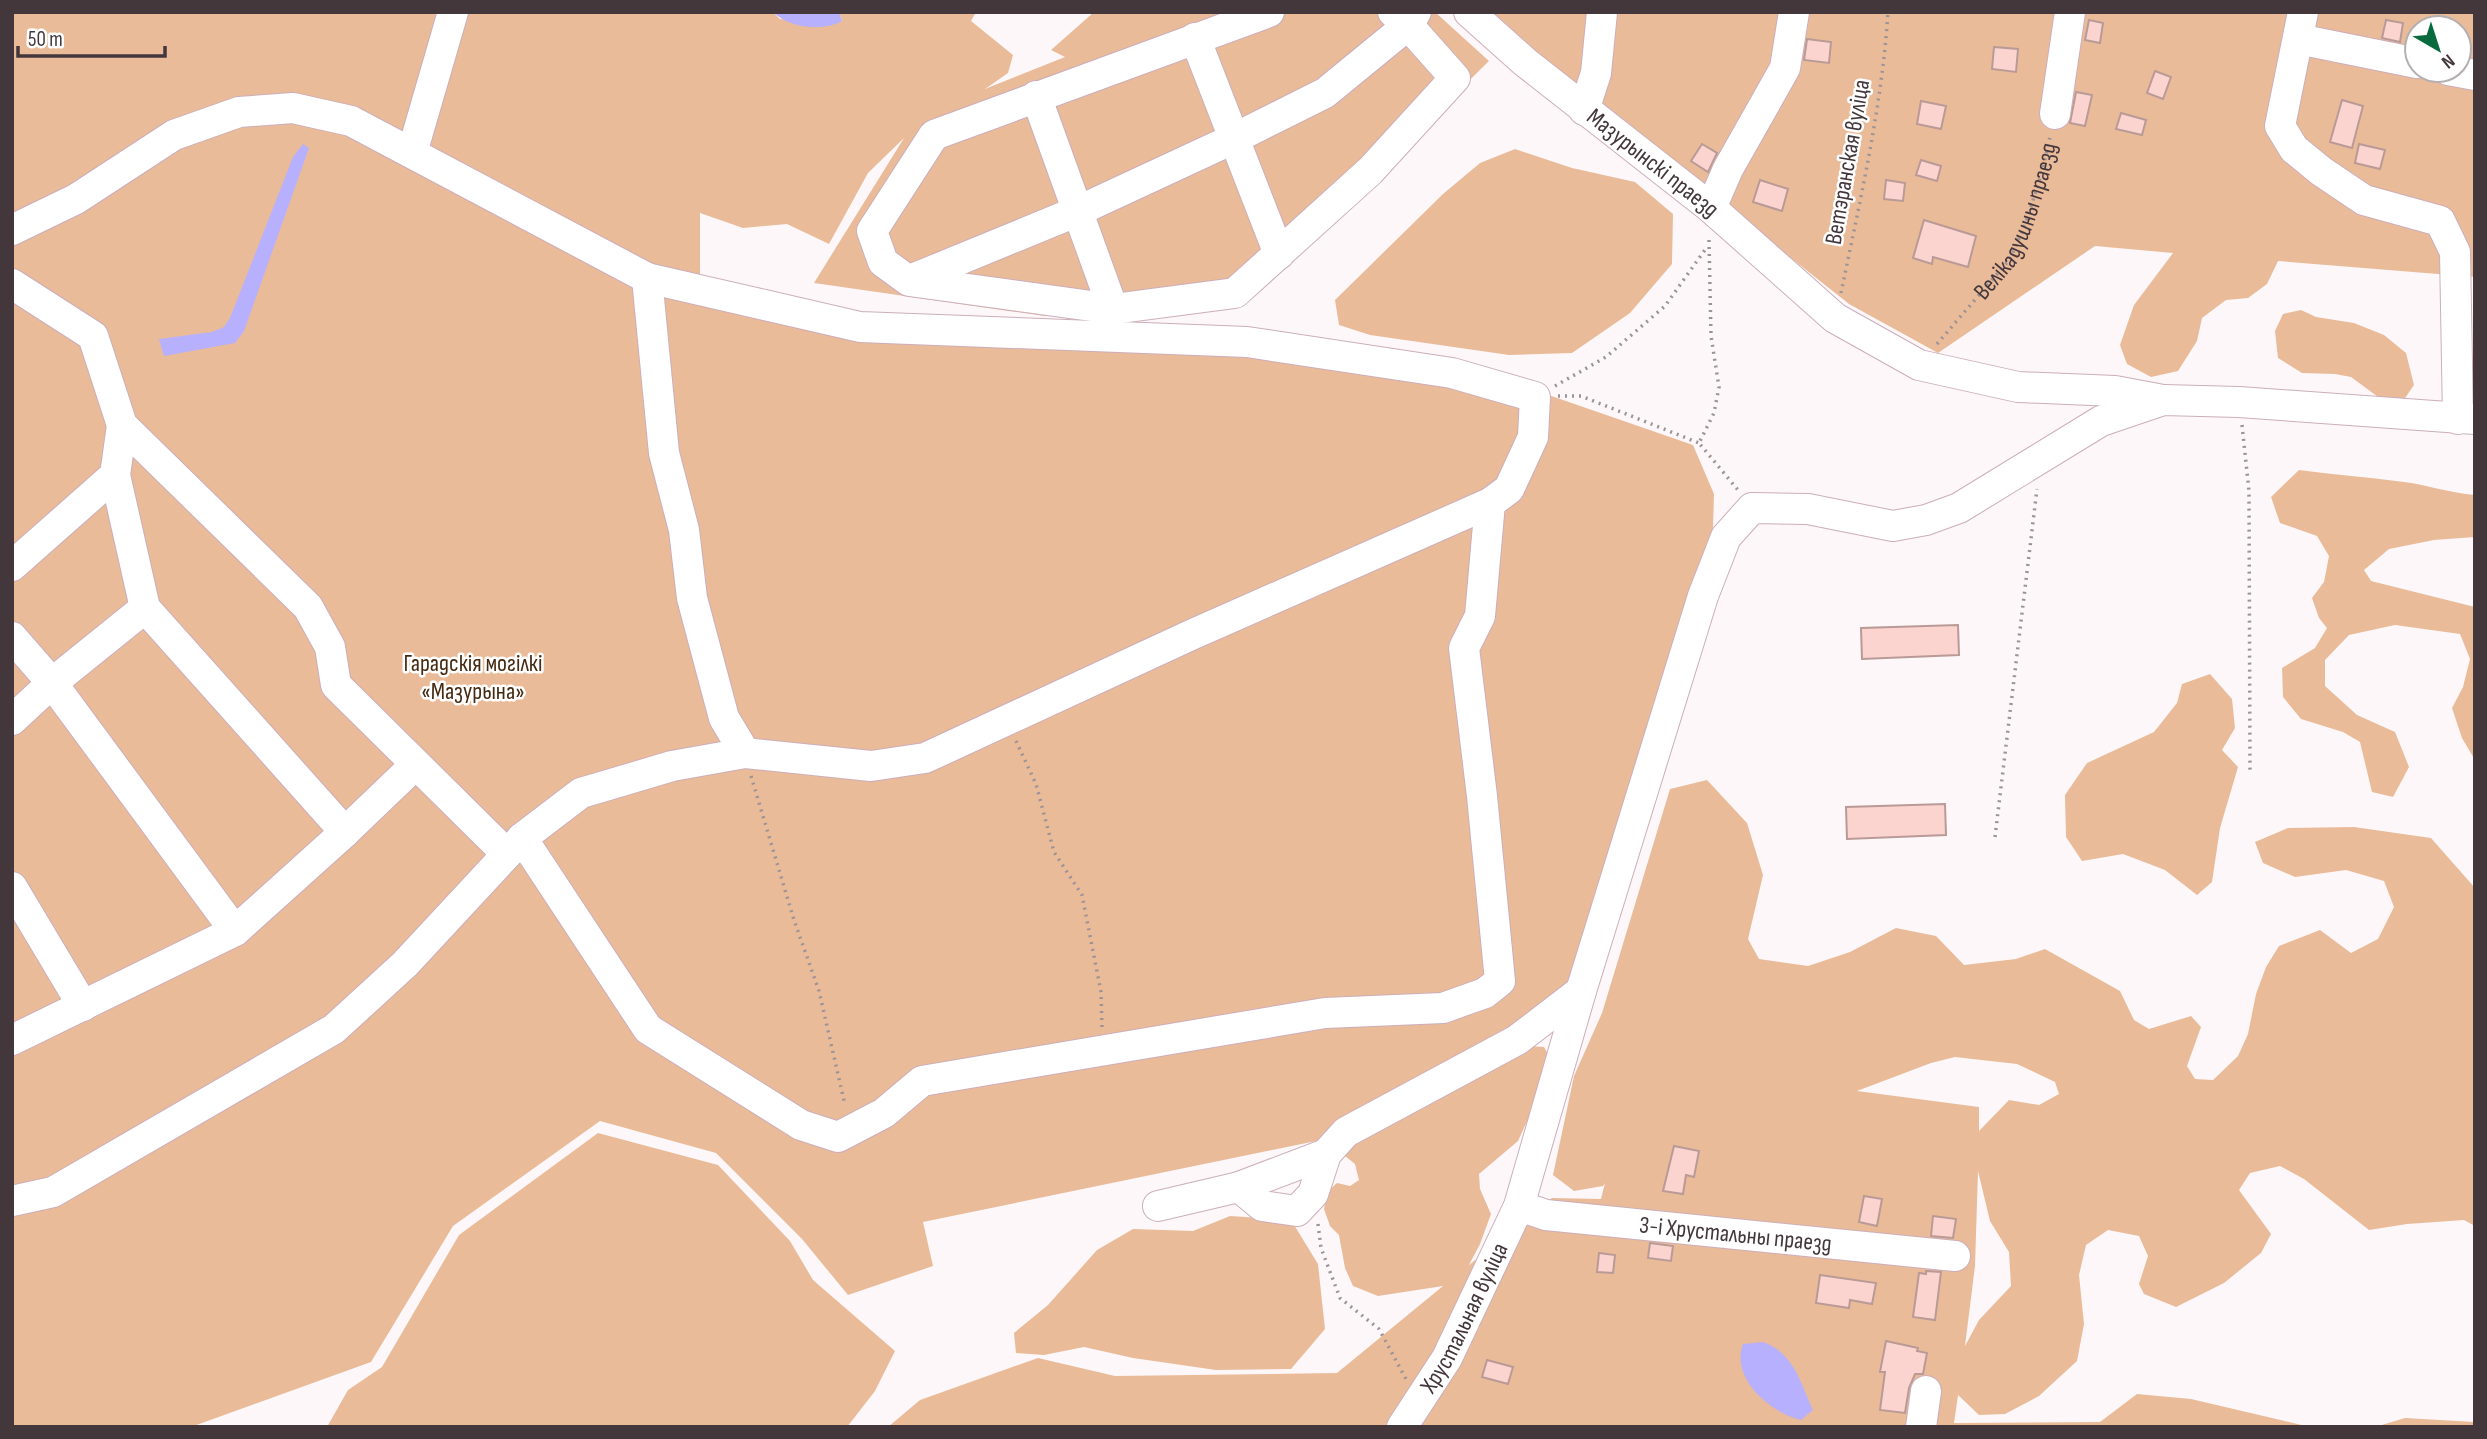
<svg xmlns="http://www.w3.org/2000/svg" width="2487" height="1439" font-family="'Sofia Sans Condensed',sans-serif">
<style>
.green{fill:#eabb99;fill-rule:evenodd}
.water{fill:#b6b0ff}
.building{fill:#fbd4d0;stroke:#b99a96;stroke-width:2}
.lines{fill:none;stroke-linecap:round;stroke-linejoin:round}
.minor-casing{stroke:#ccaeba;stroke-width:32}
.path{stroke:#9c9396;stroke-width:3.5;stroke-dasharray:2 5;stroke-linecap:butt}
.minor{stroke:#fff;stroke-width:30}
.labels{text-anchor:middle;stroke-width:5;stroke-linejoin:round;paint-order:stroke}
.street-label{font-size:24px;fill:#44373c;stroke:#fff}
.park-label{font-size:24px;fill:#452910;stroke:#fff}
</style>
<rect width="100%" height="100%" fill="#fdf7f9"/>
<g class="green">
<polygon points="12,12 773,12 780,19 842,21 839,12 976,12 971,21 1013,55 1008,73 985,89 1065,57 1051,50 1094,12 1435,12 1489,61 1242,305 1045,316 814,283 904,138 868,173 829,244 787,224 743,228 700,213 700,275 865,316 1450,361 1693,445 1714,494 1713,527 1574,996 1321,1140 923,1222 933,1266 848,1295 802,1239 716,1153 600,1121 453,1226 371,1362 191,1427 12,1427"/>
<path d="M1481,12H2475V277L2278,261L2267,284L2248,298L2226,300L2202,318L2197,341L2178,371L2151,377L2127,364L2120,345L2134,305L2173,253L2095,246L1938,353L1849,304ZM2417,28H2459V70H2417Z"/>
<polygon points="1515,149 1572,168 1635,182 1673,214 1672,264 1630,313 1572,353 1509,355 1370,335 1339,325 1335,300 1443,194 1480,163"/>
<polygon points="2301,310 2316,317 2354,323 2384,335 2406,353 2414,385 2403,401 2385,402 2351,377 2335,374 2302,373 2278,358 2275,331 2283,314"/>
<path d="M2299,470C2334,475 2369,477 2404,482C2428,485 2450,493 2475,495V537L2434,540L2389,549L2364,570L2371,581L2475,607V760L2462,738L2452,708L2463,687L2470,659L2460,634L2395,625L2349,635L2325,660V686L2357,715L2395,732L2409,767L2393,797L2372,792L2360,742L2343,732L2301,719L2283,697L2282,668L2315,648L2327,628L2319,618L2312,598L2324,582L2329,556L2317,536L2280,523L2271,497Z"/>
<polygon points="2210,674 2232,699 2235,728 2222,750 2238,767 2220,828 2212,882 2197,895 2165,870 2123,854 2082,861 2066,837 2065,795 2087,763 2154,732 2177,703 2182,684"/>
<path d="M1707,780L1747,823L1763,875L1748,939L1759,959L1808,966L1850,952L1896,928L1936,936L1964,965L2016,959L2045,949L2120,991L2134,1020L2149,1029L2191,1016L2201,1027L2187,1066L2195,1079L2213,1080L2238,1056L2248,1034L2256,994L2266,967L2279,946L2320,930L2351,953L2378,939L2394,907L2384,881L2346,870L2295,877L2263,863L2255,842L2288,828L2354,827L2431,838L2475,888V1226L2464,1220L2407,1224L2369,1230L2304,1179L2280,1166L2250,1173L2239,1190L2271,1234L2261,1253L2224,1283L2176,1307L2144,1294L2139,1284L2148,1256L2139,1236L2108,1230L2086,1245L2079,1275L2084,1324L2077,1361L2039,1396L2005,1414L1979,1415L1958,1395L1954,1423L2100,1422L2137,1394L2191,1399L2310,1427H888L920,1400L1038,1358L1115,1376L1337,1373L1443,1286L1378,1296L1353,1286L1345,1268L1339,1235L1330,1226L1324,1209L1327,1192L1337,1183L1350,1186L1359,1180L1355,1164L1345,1156L1342,1150L1527,1046L1544,1047L1549,1056L1529,1117L1518,1141L1479,1174L1480,1189L1491,1214L1480,1244L1469,1265L1552,1198L1601,1199L1605,1183L1603,1186L1574,1191L1553,1175L1574,1076L1602,1013L1670,789ZM1955,1057L2017,1064L2055,1082L2059,1094L2039,1105L2009,1100L1979,1131V1107L1857,1091L1931,1063ZM1978,1171L1990,1221L2009,1252L2011,1286L1979,1320L1965,1346L1975,1266Z"/>
<polygon points="598,1133 718,1165 790,1241 813,1280 895,1351 875,1391 847,1427 327,1427 348,1390 382,1367 459,1235"/>
<polygon points="1230,1216 1291,1220 1318,1264 1325,1329 1291,1369 1216,1370 1133,1358 1084,1347 1044,1355 1016,1353 1014,1333 1048,1305 1097,1250 1133,1229 1193,1231"/>
<polygon points="2405,1418 2475,1422 2475,1427 2375,1427"/>
</g>
<g class="water">
<path d="M773,12H839L842,21C822,32 789,28 773,12Z"/>
<polygon points="303,144 309,148 244,331 235,343 164,356 159,339 212,332 224,327 230,318 293,157"/>
<path d="M1763,1342C1794,1353 1800,1382 1813,1410L1801,1420C1771,1413 1730,1379 1743,1344Z"/>
</g>
<g class="building">
<polygon points="2089,20 2103,23 2100,43 2085,40"/>
<polygon points="2386,20 2403,23 2400,42 2382,38"/>
<polygon points="1807,39 1831,42 1829,63 1804,60"/>
<polygon points="1994,47 2018,49 2016,72 1992,69"/>
<polygon points="2155,71 2171,77 2163,99 2147,93"/>
<polygon points="2076,92 2092,95 2085,126 2070,123"/>
<polygon points="2342,100 2363,106 2352,148 2330,142"/>
<polygon points="1921,101 1946,106 1941,129 1917,124"/>
<polygon points="2121,113 2146,120 2142,135 2116,129"/>
<polygon points="1702,144 1717,153 1708,172 1691,161"/>
<polygon points="2359,144 2385,150 2380,169 2355,163"/>
<polygon points="1921,160 1941,166 1937,181 1916,175"/>
<polygon points="1760,180 1788,189 1782,211 1753,202"/>
<polygon points="1886,180 1905,183 1903,201 1884,199"/>
<polygon points="1924,220 1976,236 1968,267 1933,257 1932,264 1913,258"/>
<polygon points="1958,625 1959,655 1862,659 1861,628"/>
<polygon points="1945,804 1946,835 1847,839 1846,807"/>
<polygon points="1674,1146 1699,1151 1694,1177 1686,1175 1683,1194 1663,1191"/>
<polygon points="1864,1196 1882,1199 1877,1226 1859,1222"/>
<polygon points="1933,1216 1956,1219 1953,1238 1931,1236"/>
<polygon points="1650,1243 1673,1246 1671,1261 1648,1258"/>
<polygon points="1599,1253 1615,1255 1613,1273 1597,1272"/>
<polygon points="1926,1271 1941,1272 1935,1320 1913,1317 1919,1273 1926,1274"/>
<polygon points="1820,1275 1876,1283 1872,1304 1850,1300 1849,1308 1816,1303"/>
<polygon points="1886,1341 1918,1348 1917,1351 1927,1353 1923,1374 1915,1374 1909,1388 1905,1413 1880,1410 1885,1372 1880,1372"/>
<polygon points="1487,1360 1513,1367 1508,1384 1482,1377"/>
</g>
<g class="lines">
<defs>
<g id="minor">
<polyline points="1269,12 934,135 872,231 883,262 909,281 1113,309 1235,293 1370,171 1455,78 1408,25 1393,12"/>
<path id="s2" d="M1469,12L1525,62L1711,208L1835,318L1919,365L2018,387L2115,391L2163,400"/>
<polyline points="2303,12 2280,126 2294,149 2321,171 2364,200 2440,221 2455,252 2458,419"/>
<polyline points="1195,38 1279,254"/>
<polyline points="2298,39 2417,63"/>
<polyline points="2448,70 2475,75"/>
<polyline points="1036,96 1113,309"/>
<polyline points="1584,110 1596,73 1602,12"/>
<polyline points="2055,114 2070,12"/>
<polyline points="412,153 453,12"/>
<polyline points="1711,208 1728,169 1785,68 1794,12"/>
<polyline points="12,230 76,199 174,135 239,112 293,108 351,121 647,278 860,327 1247,342 1452,373 1535,397 1533,437 1509,489 1490,503 1191,635 925,758 871,766 745,753 672,766 581,793 522,838 405,964 334,1029 53,1192 12,1201"/>
<polyline points="647,278 664,453 684,530 692,598 724,718 745,753"/>
<polyline points="910,280 1078,211 1233,139 1325,93 1408,25 1416,12"/>
<polyline points="12,284 93,336 122,425 308,607 330,647 336,685 507,854"/>
<polyline points="115,475 145,608 345,832"/>
<polyline points="12,566 115,475 122,425"/>
<polyline points="12,637 52,683 235,931"/>
<polyline points="12,720 52,683 145,608"/>
<polyline points="522,838 648,1029 801,1125 838,1137 884,1113 922,1081 1325,1013 1443,1008 1485,993 1500,981 1482,796 1464,648 1480,616 1490,503"/>
<polyline points="12,887 83,1006"/>
<polyline points="12,1040 235,931 345,832 415,765"/>
<polyline points="1239,1187 1326,1154"/>
<polyline points="1158,1206 1239,1187 1262,1206 1297,1211 1313,1194 1326,1154 1346,1132 1517,1040 1581,991"/>
<path id="s3" d="M1519,1206L1546,1215L1955,1256"/>
<path id="s4" d="M1402,1427L1447,1358L1519,1206L1581,991L1703,596L1726,537L1752,508L1808,509L1893,526L1926,520L1959,508L2101,421L2163,400L2239,402L2475,419"/>
<polyline points="1921,1427 1926,1391"/>
</g>
</defs>
<use href="#minor" class="minor-casing"/>
<g class="path">
<polyline points="1709,240 1711,336 1719,387 1714,413 1699,443 1738,490"/>
<path d="M1841,293C1860,201 1882,106 1888,12"/>
<path id="s1" d="M1937,344L2010,259L2025,225L2043,169L2050,137"/>
<polyline points="1555,386 1606,357 1665,306 1707,247"/>
<polyline points="1558,396 1581,396 1699,443"/>
<polyline points="2242,425 2249,491 2250,770"/>
<polyline points="1016,741 1036,784 1054,852 1082,895 1101,992 1102,1028"/>
<polyline points="751,776 794,920 819,991 845,1105"/>
<polyline points="1995,837 2037,489"/>
<polyline points="1318,1224 1321,1248 1340,1298 1379,1329 1406,1379"/>
</g>
<use href="#minor" class="minor"/>
</g>
<g class="labels">
<g class="street-label">
<text transform="translate(1847 162) rotate(-80)" y="8">Ветэранская вуліца</text>
<text dy="8" stroke="none"><textPath href="#s2" startOffset="238">Мазурынскі праезд</textPath></text>
<text dy="8" stroke="none"><textPath href="#s1" startOffset="149">Велікадушны праезд</textPath></text>
<text dy="8" stroke="none"><textPath href="#s3" startOffset="219">3-і Хрустальны праезд</textPath></text>
<text dy="8" stroke="none"><textPath href="#s4" startOffset="126">Хрустальная вуліца</textPath></text>
</g>
<g class="park-label">
<text x="473" y="671">Гарадскія могілкі<tspan x="473" dy="28">«Мазурына»</tspan></text>
</g>
</g>
<rect width="2487" height="1439" fill="none" stroke="#44373c" stroke-width="28"/>
<g transform="translate(2438 49) rotate(141)"><circle r="33" fill="#ffffff" stroke="#b4afb1" stroke-width="2"/>
<path d="M0-5L12 26L0 18L-12 26Z" fill="#086a3e"/>
<text y="-10" font-size="19" font-weight="bold" text-anchor="middle" fill="#44373c">N</text>
</g>
<path d="M18 46v10h147v-10" fill="none" stroke="#44373c" stroke-width="3.5"/>
<text x="28" y="46" font-size="21" fill="#44373c" stroke="#ffffff" stroke-width="5" paint-order="stroke">50 m</text>
</svg>
